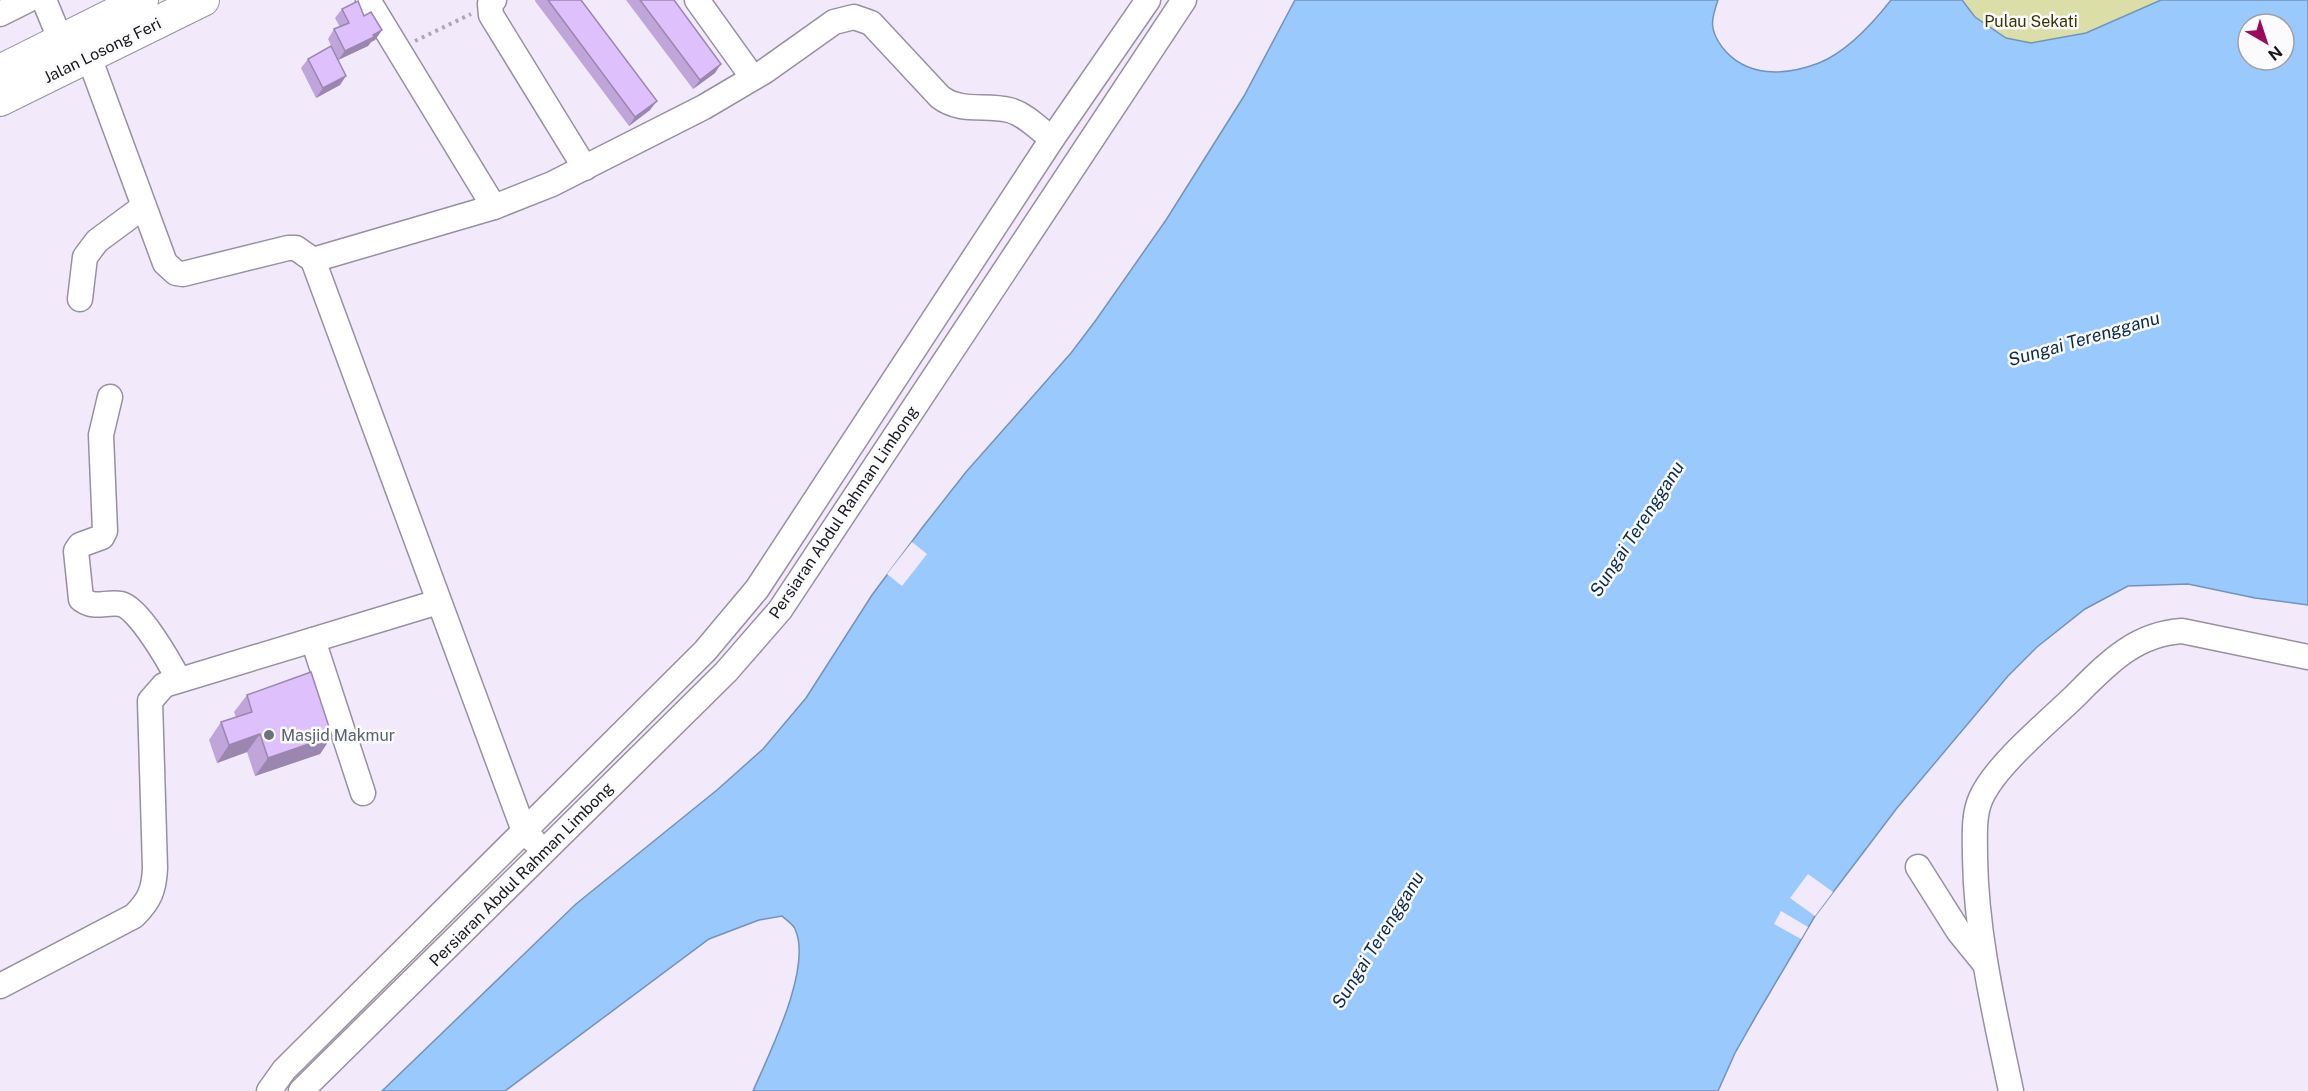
<svg xmlns="http://www.w3.org/2000/svg" width="2308" height="1091" font-family="'Public Sans',sans-serif">
<style>
.green{fill:#dbdea6}
.water{fill:#9ac9fd;stroke:#7393ba;stroke-width:1.5;fill-rule:evenodd}
.pier{fill:#f2e9fb}
.lines{fill:none;stroke-linecap:round;stroke-linejoin:round}
.minor-casing{stroke:#9890a0;stroke-width:27}
.major-casing{stroke:#9890a0;stroke-width:34}
.path{stroke:#aea7b5;stroke-width:4;stroke-dasharray:3 4.5;stroke-linecap:butt}
.minor{stroke:#fff;stroke-width:24}
.major{stroke:#fff;stroke-width:32}
.wall{fill:#bfa5d9}
.shaded-wall{fill:#9b86b0}
.building{fill:#dec0fc;stroke:#9b86b0;stroke-width:1.5}
.worship-dot{fill:#6b7280;stroke:#fbfafd;stroke-width:2}
.labels{text-anchor:middle;stroke-width:5;stroke-linejoin:round;paint-order:stroke}
.park-label{font-size:16px;fill:#353500;stroke:#fbfafd}
.street-label{font-size:16px;fill:#19161c;stroke:#fbfafd}
.worship-label{font-size:16px;fill:#5b616d;stroke:#fbfafd;text-anchor:start}
.water-label{font-size:18px;font-style:italic;fill:#0a2b4c;stroke:#fbfafd}
</style>
<rect width="100%" height="100%" fill="#f2e9fb"/>
<polygon class="green" points="1962,0 2161,0 2086,33 2031,43 2006,38 1975,17"/>
<path class="water" d="M1295,0H1718C1711,20 1709,29 1722,47C1746,78 1785,76 1819,63C1846,52 1873,23 1891,0H1962L1975,17L2006,38L2031,43L2086,33L2161,0H2308V605L2255,598L2188,584L2128,586L2085,609L2037,647L2008,676L1897,808L1815,916L1756,1016L1735,1053L1718,1091H753C769,1054 813,967 795,929C793,924 786,920 782,916L759,920L709,939L505,1091H382L576,904L717,790L763,749L806,698L872,595L922,528L966,472L1071,353L1096,320L1166,220L1244,96ZM2248,24H2284V60H2248Z"/>
<g class="pier">
<polygon points="912,542 927,554 902,586 887,574"/>
<polygon points="1808,874 1833,892 1815,916 1790,898"/>
<polygon points="1781,911 1808,927 1801,939 1774,924"/>
</g>
<g class="lines">
<defs>
<g id="minor">
<polyline points="44,0 61,41"/>
<polyline points="368,0 494,207"/>
<polyline points="494,0 490,4 491,15 585,168"/>
<polyline points="697,0 753,78"/>
<polyline points="0,14 28,0"/>
<polyline points="89,57 165,263 176,273 183,274 288,248 296,248 313,260 524,831 533,840"/>
<path d="M313,260L494,207L552,184L704,107L765,71L834,22L854,17L871,23L940,97C961,113 985,104 1009,110C1025,114 1039,129 1052,139"/>
<polyline points="80,299 85,257 97,241 143,207"/>
<path d="M110,397L101,435L105,531L102,537L80,545L76,551L81,599C96,610 105,601 121,604C139,608 170,663 179,680"/>
<polyline points="313,640 363,793"/>
<polyline points="1918,867 1959,932 1985,964"/>
<path d="M0,986L134,916C150,900 154,890 155,868L150,701L164,685L438,602"/>
<polyline points="269,1091 284,1070 705,651 757,589 1052,139 1148,0"/>
<polyline points="301,1091 726,672 780,610 1184,0"/>
<path d="M2011,1091C1995,1014 1976,936 1975,857C1975,838 1973,815 1981,798C1995,766 2047,723 2073,698C2106,665 2134,634 2182,631L2308,657"/>
</g>
<g id="major">
<polyline points="0,71 142,0"/>
<polyline points="0,100 203,0"/>
</g>
</defs>
<use href="#minor" class="minor-casing"/>
<use href="#major" class="major-casing"/>
<polyline class="path" points="415,41 471,14"/>
<use href="#minor" class="minor"/>
<use href="#major" class="major"/>
</g>
<g class="wall">
<polygon points="535,0 581,0 650,110 629,126 535,1"/>
<polygon points="626,0 674,0 715,73 693,89"/>
<polygon points="342,9 364,16 382,30 375,40 371,42 368,46 338,60 340,85 316,98 301,68 308,59 337,58 328,39 334,29 340,27 335,18"/>
<polygon points="247,695 332,736 320,754 255,776 247,752 217,763 209,740 221,722 236,717 234,712"/>
</g>
<g class="shaded-wall">
<polygon points="382,30 375,40 371,42 368,46 338,60 345,51"/>
<polygon points="721,64 715,73 693,89 700,80"/>
<polygon points="346,76 340,85 316,98 323,88"/>
<polygon points="657,101 650,110 629,126 635,117"/>
<polygon points="260,734 247,752 217,763 229,745"/>
<polygon points="332,736 320,754 255,776 268,758"/>
</g>
<g class="building">
<polygon points="548,0 581,0 657,101 635,117"/>
<polygon points="640,0 674,0 721,64 700,80"/>
<polygon points="358,1 364,16 371,12 382,30 373,35 374,37 345,51 334,29 349,23 342,9"/>
<polygon points="331,46 346,76 323,88 308,59"/>
<polygon points="311,672 332,736 268,758 260,734 229,745 221,722 252,712 247,695"/>
</g>
<circle class="worship-dot" cx="269" cy="735" r="6"/>
<g class="labels">
<g class="park-label">
<text x="2031" y="27">Pulau Sekati</text>
</g>
<g class="street-label">
<text transform="translate(102 50) rotate(-26)" y="6">Jalan Losong Feri</text>
<text transform="translate(843 512) rotate(-56)" y="6">Persiaran Abdul Rahman Limbong</text>
<text transform="translate(521 874) rotate(-45)" y="6">Persiaran Abdul Rahman Limbong</text>
</g>
<g class="worship-label">
<text x="281" y="741">Masjid Makmur</text>
</g>
<g class="water-label">
<text transform="translate(2084 339) rotate(-16)" y="6">Sungai Terengganu</text>
<text transform="translate(1637 529) rotate(-57)" y="6">Sungai Terengganu</text>
<text transform="translate(1378 940) rotate(-58)" y="6">Sungai Terengganu</text>
</g>
</g>
<g transform="translate(2266 42) rotate(141)"><circle r="28" fill="#fbfafd" stroke="#a19fa3" stroke-width="1.5"/>
<path d="M0-4.5L10 22L0 15L-10 22Z" fill="#9b0a5a"/>
<text y="-9" font-size="16" font-weight="bold" text-anchor="middle" fill="#19161c">N</text>
</g>
</svg>
